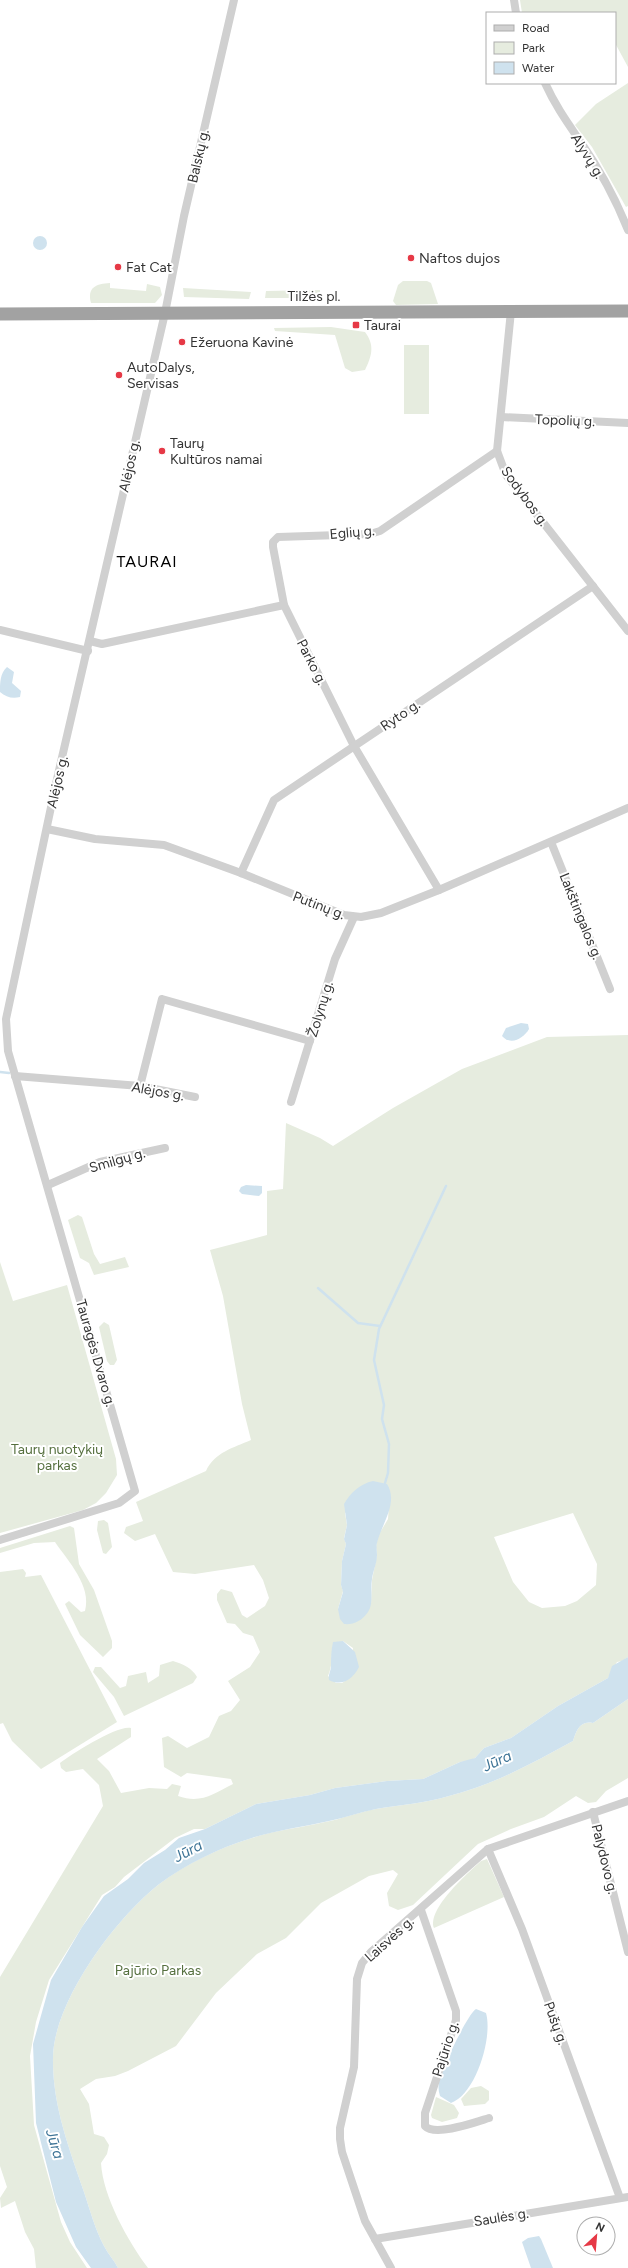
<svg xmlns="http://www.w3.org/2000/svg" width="628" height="2268" font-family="Figtree,sans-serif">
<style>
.green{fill:#e6ecdf;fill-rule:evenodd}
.water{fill:#cfe2ee}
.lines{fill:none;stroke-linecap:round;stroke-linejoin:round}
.stream{stroke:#cfe2ee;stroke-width:2.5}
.minor{stroke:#d0d0d0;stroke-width:8}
.trunk{stroke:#a2a2a2;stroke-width:13}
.poi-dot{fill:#e63946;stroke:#fff;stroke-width:1.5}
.labels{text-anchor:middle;stroke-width:4;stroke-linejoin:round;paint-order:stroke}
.street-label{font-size:14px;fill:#333;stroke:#fff}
.poi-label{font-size:14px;fill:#333;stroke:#fff;text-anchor:start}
.park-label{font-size:14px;fill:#56703f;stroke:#fff}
.water-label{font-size:15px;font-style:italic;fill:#3f7597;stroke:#fff}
.quarter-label{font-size:16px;letter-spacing:1px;fill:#000;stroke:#fff}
</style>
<rect width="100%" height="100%" fill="#fff"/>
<g class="green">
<polygon points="520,0 628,0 628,67 615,43 615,13 522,13"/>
<polygon points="628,83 628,206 626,207 592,147 575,125 596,104"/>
<polygon points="403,281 427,281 431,283 438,304 396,305 393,301 398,285"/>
<path d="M110,283V288L146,291L147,284L160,287L162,295L155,303H91C87,287 96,284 110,283Z"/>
<polygon points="183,288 251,292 249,299 184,297"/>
<polygon points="320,290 320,298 265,298 266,291"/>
<path d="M331,327L365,332C375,345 372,356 365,370L352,372L345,368L335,335L275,331L274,328Z"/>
<rect x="404" y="345" width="25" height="69"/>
<path d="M628,1035V1657L622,1661L617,1662L608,1678L558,1706L511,1738L484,1748L475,1758L469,1761L460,1762L423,1779L387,1781L335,1788L310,1795L256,1804L205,1829H194L175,1838L124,1877L115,1887L102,1895L49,1980L36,2022L30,2056L34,2125L47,2172L61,2222L70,2242L87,2268H36L34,2249L25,2232L15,2201L1,2208L0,2198L7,2187L0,2166V1977L103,1806L99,1785L83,1769L66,1772L61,1768L60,1763C71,1754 119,1724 131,1728V1737L97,1759L109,1771L121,1793L149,1788L167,1789L172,1784L181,1786L178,1796C201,1804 213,1794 233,1784L231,1779L187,1773L181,1777L164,1767L162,1738L168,1736L187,1748L209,1737L219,1716L231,1711L240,1700L228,1681L250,1667L260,1652L253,1636L243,1633L235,1624L227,1623L217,1600V1594L221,1589L232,1592L242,1615L247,1618L265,1606L269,1598L263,1580L254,1565L195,1574L173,1572L155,1534L135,1541L124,1533L126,1527L143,1521L136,1502L206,1471C215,1452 233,1448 251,1440L242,1404L223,1296L210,1250L267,1235V1191L283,1189L286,1123L320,1138L333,1146L393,1108L462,1069L547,1037ZM390,1490L388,1519L378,1536L376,1547L377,1555L372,1580L371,1604L338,1609L343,1591L341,1585L342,1561L346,1544L344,1538L347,1525L345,1513ZM573,1513L597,1564L596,1585L577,1601L565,1606L542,1608L529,1602L513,1582L494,1537ZM343,1641L353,1648L351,1677L342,1683H336L328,1676C332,1667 332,1657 332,1647Z"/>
<polygon points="78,1215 82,1217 94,1254 100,1264 125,1257 129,1267 94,1275 89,1263 80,1258 68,1220"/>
<polygon points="0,1262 13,1301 67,1285 116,1459 117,1475 106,1493 96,1503 83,1510 0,1533"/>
<polygon points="104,1322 109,1325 117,1360 114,1365 110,1365 107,1361 99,1327"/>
<polygon points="104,1520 108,1523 112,1547 106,1554 103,1553 97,1530 98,1521"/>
<path d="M70,1526L74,1528L79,1564L94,1590L112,1641V1648L103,1657L80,1635L65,1604L69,1601L81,1612L85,1611C92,1586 68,1561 55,1542L34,1543L0,1553V1548Z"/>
<polygon points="23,1569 26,1573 25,1577 41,1575 117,1722 41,1769 12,1741 3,1723 0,1724 0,1572"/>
<path d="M173,1661C183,1664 192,1668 197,1677L193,1683L124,1716L114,1697L93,1672L95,1667H101L120,1688L126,1686L128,1676L146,1672L148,1683L159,1676L160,1665Z"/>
<path d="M628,1699V1778L606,1791L596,1802L588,1803L576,1796L544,1817L511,1829L478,1844L413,1905L398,1910L389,1906L387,1893L398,1874L393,1870L369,1876L321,1903L286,1938L257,1954L216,1993L176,2046L128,2071L115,2076L96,2079L80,2089L89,2104L94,2134L104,2137L109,2145L107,2154L101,2163C103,2197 128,2241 148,2268H118C114,2260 108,2254 104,2246C95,2229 90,2210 84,2192C69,2148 52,2104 53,2057C54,2001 115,1919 158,1885C185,1864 219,1848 252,1838C276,1830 300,1828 325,1822C342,1819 358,1812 376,1809C400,1805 425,1803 449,1796C493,1785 533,1763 573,1741C576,1731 580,1720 593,1723Z"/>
<path d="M487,1859L504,1897L434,1928C427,1909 468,1873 481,1861Z"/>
<polygon points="481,2086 489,2091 489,2100 485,2104 464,2106 461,2099 471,2088"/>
<polygon points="436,2097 454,2105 459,2113 457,2118 442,2122 432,2118 431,2115"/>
</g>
<g class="water">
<circle cx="40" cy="243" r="7"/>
<path d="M7,667L14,672L12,683L21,691L20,697C12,699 6,697 0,692C0,683 0,673 7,667Z"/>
<path d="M521,1023L528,1024L529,1029C524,1038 511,1046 502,1036L506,1028Z"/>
<polygon points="246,1185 262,1186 262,1193 259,1196 242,1194 239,1191 241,1187"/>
<path d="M373,1481L387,1484C399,1503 381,1525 377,1543C376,1547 377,1550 377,1555C377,1563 373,1571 372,1579C370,1590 374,1603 368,1612C362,1621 353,1625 344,1624L340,1619L338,1609L343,1592L341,1585L342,1561L346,1544L344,1539L347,1525L344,1504C351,1492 360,1484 373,1481Z"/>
<path d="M343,1641L355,1652L359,1667C353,1679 342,1687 329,1680C328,1674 331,1671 331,1666C331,1658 331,1651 333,1642Z"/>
<path d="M628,1657V1699L593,1723C580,1720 576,1731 573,1741C533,1763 493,1785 449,1796C425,1803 400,1805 376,1809C360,1812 345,1818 329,1821C303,1827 277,1830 252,1838C219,1848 186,1864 158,1885C115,1919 54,2001 53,2057C52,2104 69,2148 84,2192C90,2210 95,2229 104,2246C108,2254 114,2260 118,2268H91L76,2247L56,2202L36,2123L33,2044L51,1980L82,1927L104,1896L128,1879L144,1863L165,1850L179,1838L205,1829L256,1804L310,1795L335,1788L387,1781L423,1779L460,1762L475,1758L484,1748L511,1738L558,1706L608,1678L612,1666Z"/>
<path d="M476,2009L486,2013C493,2037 476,2094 451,2103L440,2096C438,2090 438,2084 440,2078C444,2065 467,2015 476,2009Z"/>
<polygon points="539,2236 541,2239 553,2268 531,2268 522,2242 528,2238"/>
</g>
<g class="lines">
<g class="stream">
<polyline points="0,1072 9,1073"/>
<polyline points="318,1288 358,1323 380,1326"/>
<polyline points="385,1483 388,1473 389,1444 382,1419 384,1405 374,1360 379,1329 446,1186"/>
</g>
<g class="minor">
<polyline points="514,0 516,13"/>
<path d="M545,83C556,107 567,122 582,144C600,170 616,200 628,230"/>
<polyline points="511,311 497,451 506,475 628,631"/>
<polyline points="501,417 628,423"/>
<polyline points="284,605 273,547 273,542 278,537 370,534 380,531 497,451"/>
<polyline points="0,630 88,651"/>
<polyline points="90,641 102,644 284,605 354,746 439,890"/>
<polyline points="47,829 95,839 164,845 241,873 344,915 361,917 381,913 439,890 628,808"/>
<polyline points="551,842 610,989"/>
<polyline points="241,873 274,800 593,586"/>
<polyline points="15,1076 140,1086 195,1097"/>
<polyline points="140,1086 162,999 310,1041"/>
<polyline points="291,1102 335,959 354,917"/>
<polyline points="48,1185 100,1162 165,1148"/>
<polyline points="0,1540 119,1503 135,1491 8,1051 6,1019 57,779 165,313 184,216 234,0"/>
<polyline points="593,1812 628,1952"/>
<polyline points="488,1849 522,1929 620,2198"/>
<path d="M421,1910L456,2011V2020L425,2113V2126C435,2137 476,2122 489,2118"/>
<polyline points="375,2239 628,2197"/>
<polyline points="391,2268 365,2221 342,2152 340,2139 340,2128 354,2067 357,1979 362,1963 371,1952 488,1849 628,1801"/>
</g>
<polyline class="trunk" points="0,314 628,311"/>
</g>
<g class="poi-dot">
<circle cx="411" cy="258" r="4"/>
<circle cx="118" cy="267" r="4"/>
<rect x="352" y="321" width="8" height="8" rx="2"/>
<circle cx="182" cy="342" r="4"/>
<circle cx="119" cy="375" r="4"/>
<circle cx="162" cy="451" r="4"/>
</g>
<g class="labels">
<g class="street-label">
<text transform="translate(198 156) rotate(-77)" y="5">Balskų g.</text>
<text transform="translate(588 156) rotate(58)" y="5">Alyvų g.</text>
<text x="314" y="301">Tilžės pl.</text>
<text transform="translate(565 420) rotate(2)" y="5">Topolių g.</text>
<text transform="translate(129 466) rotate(-77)" y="5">Alėjos g.</text>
<text transform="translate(525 496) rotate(54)" y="5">Sodybos g.</text>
<text transform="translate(352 532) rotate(-5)" y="5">Eglių g.</text>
<text transform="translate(312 662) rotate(63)" y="5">Parko g.</text>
<text transform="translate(400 715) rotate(-34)" y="5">Ryto g.</text>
<text transform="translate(57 782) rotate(-77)" y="5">Alėjos g.</text>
<text transform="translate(319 905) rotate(21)" y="5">Putinų g.</text>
<text transform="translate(581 916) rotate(68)" y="5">Lakštingalos g.</text>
<text transform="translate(320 1009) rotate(-73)" y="5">Žolynų g.</text>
<text transform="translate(158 1091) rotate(10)" y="5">Alėjos g.</text>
<text transform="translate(117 1160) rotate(-16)" y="5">Smilgų g.</text>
<text transform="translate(96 1353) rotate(74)" y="5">Tauragės Dvaro g.</text>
<text transform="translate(605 1859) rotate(76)" y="5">Palydovo g.</text>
<text transform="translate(389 1939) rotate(-42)" y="5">Laisvės g.</text>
<text transform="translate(556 2023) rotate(70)" y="5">Pušų g.</text>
<text transform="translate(445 2049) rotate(-72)" y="5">Pajūrio g.</text>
<text transform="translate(501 2217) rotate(-9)" y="5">Saulės g.</text>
</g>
<g class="poi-label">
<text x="419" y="263">Naftos dujos</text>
<text x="126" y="272">Fat Cat</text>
<text x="364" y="330">Taurai</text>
<text x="190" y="347">Ežeruona Kavinė</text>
<text x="127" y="372">AutoDalys,<tspan x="127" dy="16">Servisas</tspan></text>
<text x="170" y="448">Taurų<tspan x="170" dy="16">Kultūros namai</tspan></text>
</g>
<g class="park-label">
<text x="57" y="1454">Taurų nuotykių<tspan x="57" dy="16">parkas</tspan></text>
<text x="158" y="1975">Pajūrio Parkas</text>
</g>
<g class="water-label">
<text transform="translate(497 1761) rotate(-25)" y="5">Jūra</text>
<text transform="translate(188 1851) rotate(-28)" y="5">Jūra</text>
<text transform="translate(55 2144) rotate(73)" y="5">Jūra</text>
</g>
<g class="quarter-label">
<text x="147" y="567">TAURAI</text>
</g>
</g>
<rect x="486" y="12" width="130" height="72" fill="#ffffff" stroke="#adadad"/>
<rect x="494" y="25" width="20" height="6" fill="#d0d0d0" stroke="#adadad"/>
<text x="522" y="32" font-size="12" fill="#333333">Road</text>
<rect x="494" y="42" width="20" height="12" fill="#e6ecdf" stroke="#adadad"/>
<text x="522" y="52" font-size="12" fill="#333333">Park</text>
<rect x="494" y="62" width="20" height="12" fill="#cfe2ee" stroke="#adadad"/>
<text x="522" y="72" font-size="12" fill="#333333">Water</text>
<g transform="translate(596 2236) rotate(26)"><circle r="19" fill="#ffffff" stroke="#adadad"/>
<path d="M0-3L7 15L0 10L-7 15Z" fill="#e63946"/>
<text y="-6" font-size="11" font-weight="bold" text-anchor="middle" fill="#333333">N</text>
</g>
</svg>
